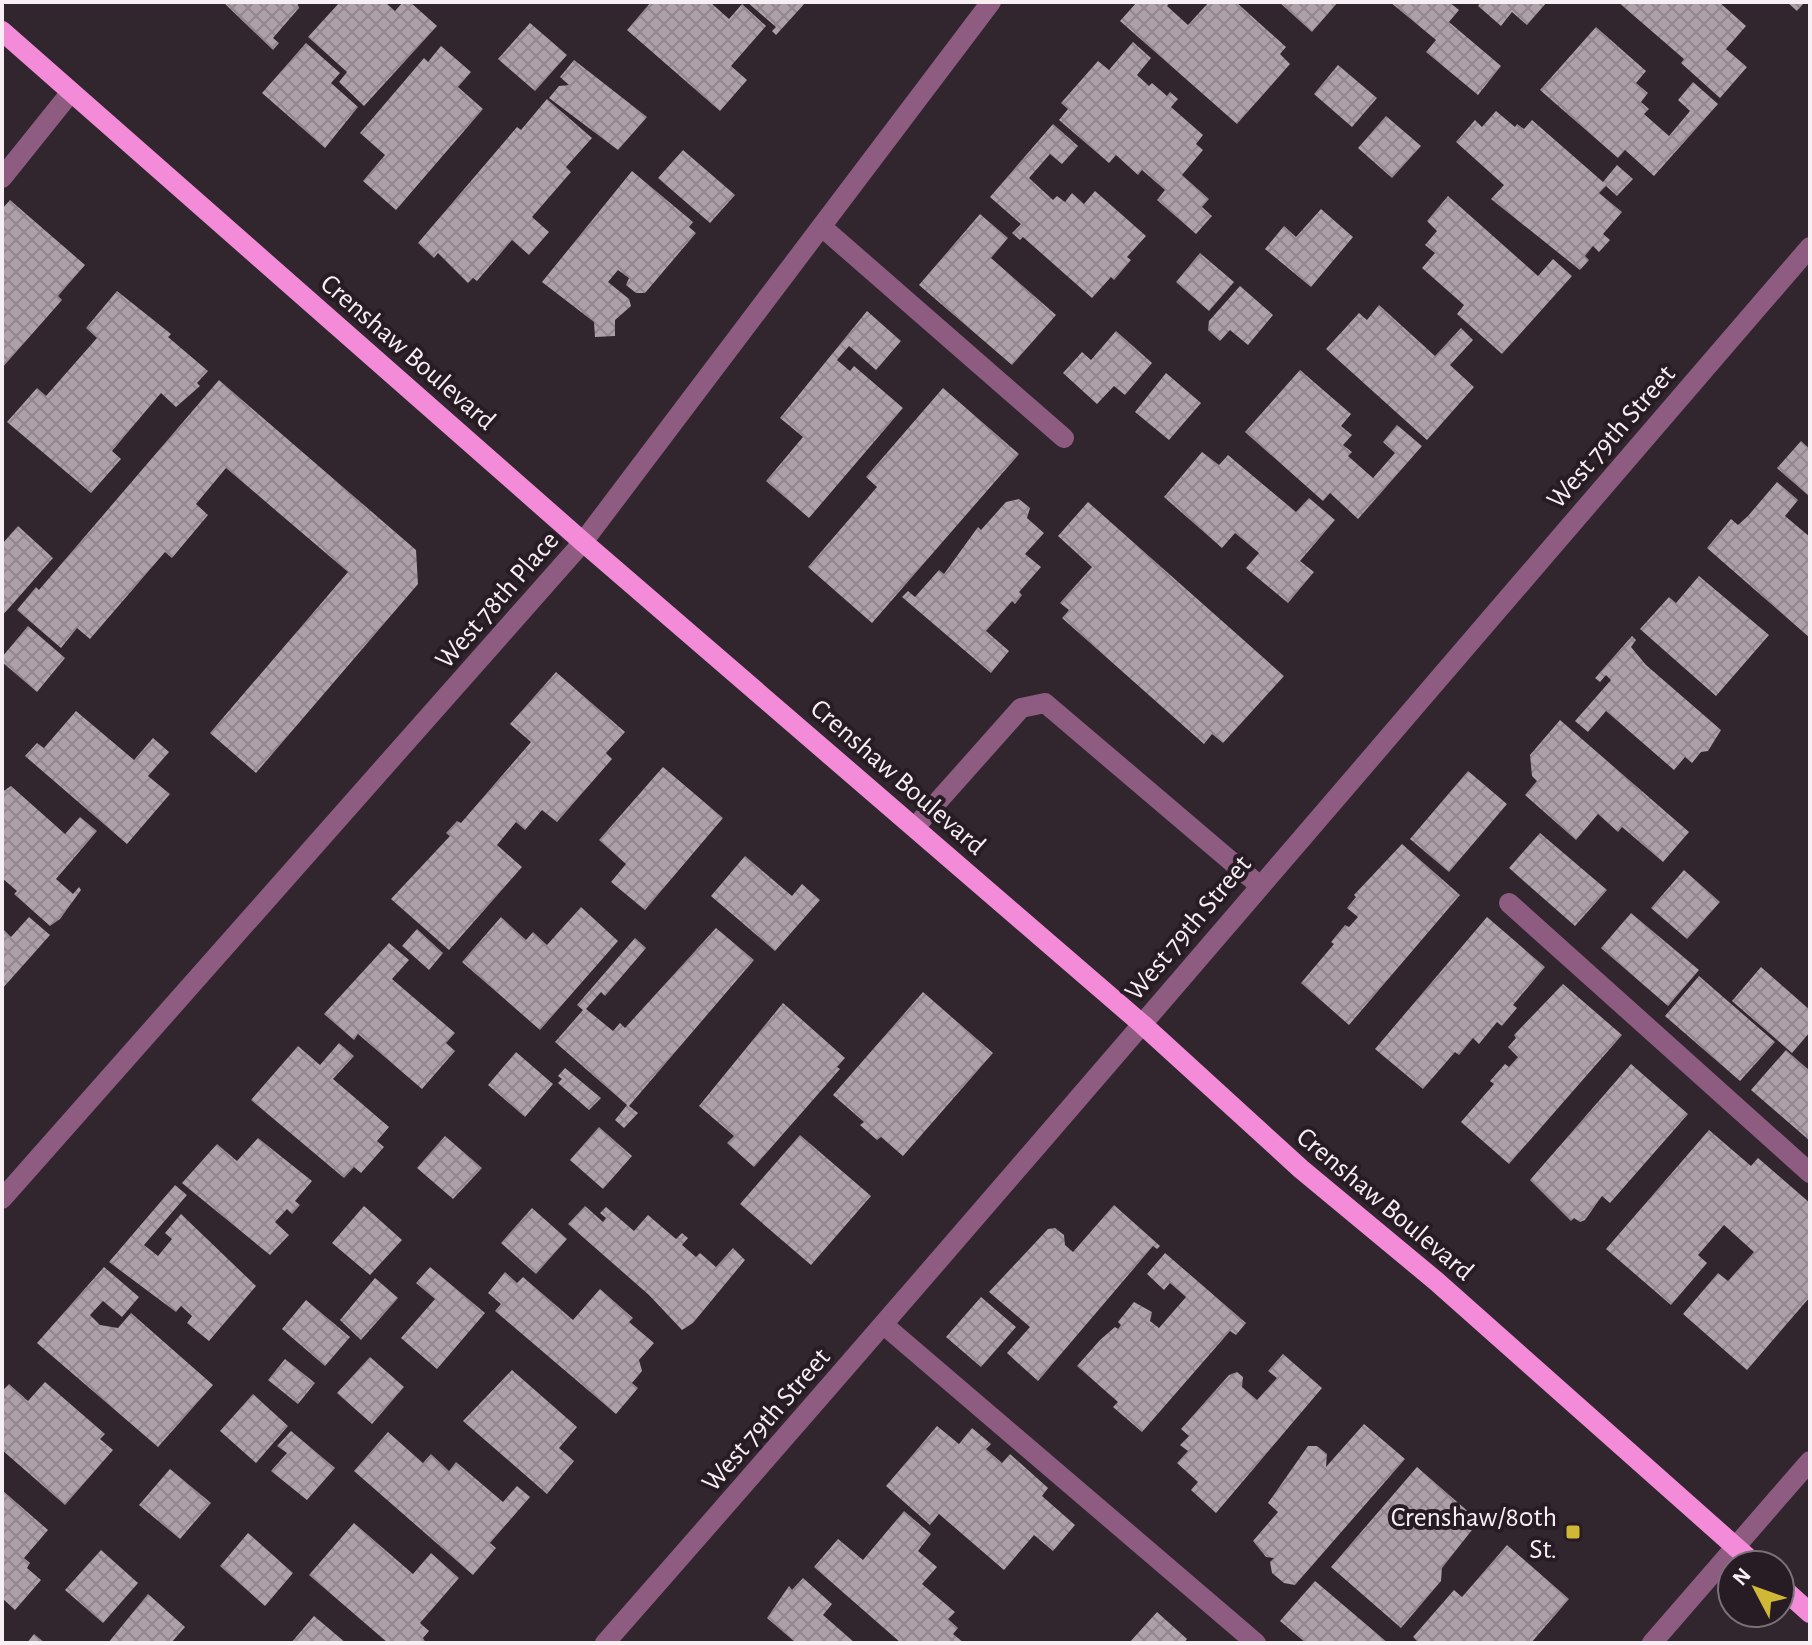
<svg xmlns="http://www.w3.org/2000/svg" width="1812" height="1645" font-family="'Alegreya Sans',sans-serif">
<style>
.building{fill:url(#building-cross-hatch)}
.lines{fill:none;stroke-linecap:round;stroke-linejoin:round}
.lane{stroke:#8e5c80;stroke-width:20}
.street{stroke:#8e5c80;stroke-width:20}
.primary{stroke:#f38bd8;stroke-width:20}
.poi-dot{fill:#d1b736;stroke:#271c24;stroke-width:3}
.labels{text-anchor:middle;stroke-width:8;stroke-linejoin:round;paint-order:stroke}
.street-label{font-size:28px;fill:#f7eff4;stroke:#271c24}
.poi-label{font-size:28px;fill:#f7eff4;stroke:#271c24;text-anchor:end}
</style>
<defs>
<pattern id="building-cross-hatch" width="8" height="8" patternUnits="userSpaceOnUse" patternTransform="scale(2)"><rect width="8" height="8" fill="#aea0a9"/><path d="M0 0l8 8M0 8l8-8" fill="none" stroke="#90868c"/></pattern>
</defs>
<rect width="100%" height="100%" fill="#31262e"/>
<g class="building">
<polygon points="223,2 297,2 299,8 273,38 279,43 273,50"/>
<polygon points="340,2 385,2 395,11 403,2 410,2 437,26 364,106 339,82 347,72 308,37"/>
<polygon points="651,2 710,2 729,19 742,4 766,26 731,66 747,80 720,111 627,30"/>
<polygon points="747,2 806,2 776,35 772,31 776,27"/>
<polygon points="1137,2 1170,2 1167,6 1188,25 1209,2 1236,2 1286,47 1280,54 1290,64 1237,124 1120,21"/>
<polygon points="1279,2 1338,2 1312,32"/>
<polygon points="1390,2 1449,2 1459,10 1449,22 1501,66 1478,95 1426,52 1436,40"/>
<polygon points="1481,2 1547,2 1527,25 1512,12 1501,26 1478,6"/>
<polygon points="1618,2 1719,2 1746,26 1726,49 1747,67 1720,98 1681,63 1684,59"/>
<polygon points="1787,2 1805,2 1797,11"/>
<polygon points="530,23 567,55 535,91 498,59"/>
<polygon points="1596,27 1646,71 1636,83 1648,93 1641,102 1649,109 1644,114 1669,136 1690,111 1678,100 1693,82 1718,104 1654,176 1625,150 1618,158 1540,90"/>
<polygon points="1133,42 1151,58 1137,75 1149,86 1152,83 1167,96 1170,92 1178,99 1171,107 1203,135 1196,144 1203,150 1182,175 1209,199 1202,207 1212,216 1196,234 1157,200 1165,190 1142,170 1138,175 1116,155 1109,163 1059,120 1068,109 1061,103 1098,61 1109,70"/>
<polygon points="306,43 340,73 331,83 358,107 325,148 262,93"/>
<polygon points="441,46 471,72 458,87 483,109 396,210 363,181 385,155 360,133 424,58 428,62"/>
<polygon points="574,60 647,117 618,150 549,98 559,86 569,85 560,77"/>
<polygon points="1338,65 1377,98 1352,127 1314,94"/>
<polygon points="547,99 592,138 566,167 571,172 532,217 549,232 529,255 512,240 477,281 473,278 468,283 438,253 434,258 418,243 517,127 521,130"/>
<polygon points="1496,111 1515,127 1517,124 1524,129 1532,120 1603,182 1617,165 1633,179 1617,196 1606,186 1599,193 1622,212 1603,234 1610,240 1599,252 1593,246 1585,256 1589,260 1580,270 1491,199 1504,185 1456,142 1475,120 1482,127"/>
<polygon points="1386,116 1421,146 1392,178 1358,148"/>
<polygon points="1053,124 1078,146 1062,164 1050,154 1029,178 1053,200 1057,196 1065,202 1072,193 1084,204 1095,191 1146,236 1127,257 1131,260 1114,280 1111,277 1092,298 1023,237 1020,240 1012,233 1021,224 990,197"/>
<polygon points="683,150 735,195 710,223 658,178"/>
<polygon points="632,171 693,222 689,227 696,233 645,293 636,293 626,285 629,278 618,270 608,282 629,299 631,306 615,320 615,336 595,337 594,322 542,282"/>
<polygon points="1448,196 1538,276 1553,259 1572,276 1502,354 1457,314 1464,305 1422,268 1435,253 1425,245 1437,231 1427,221"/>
<polygon points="10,200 85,265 58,296 62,300 2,368 2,209"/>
<polygon points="1321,209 1353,237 1311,287 1265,249 1284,226 1296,237"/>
<polygon points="980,214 1008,238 991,258 1056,315 1012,365 919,285"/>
<polygon points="1200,253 1234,282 1209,311 1176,282"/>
<polygon points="1240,286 1273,315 1248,345 1230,330 1220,341 1208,330 1209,321"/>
<polygon points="117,291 171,334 168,337 208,371 197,383 200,386 176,407 161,393 112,451 121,459 91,493 7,422 37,388 46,396 97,338 86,328"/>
<polygon points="1379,305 1435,356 1461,328 1473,340 1450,365 1474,387 1427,440 1326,349 1359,313 1367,320"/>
<polygon points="867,311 901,341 876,370 849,346 837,360 850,371 854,366 903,408 809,518 766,481 803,437 780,418"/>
<polygon points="1116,331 1152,363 1125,395 1114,386 1097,404 1063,373 1082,352 1091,360"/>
<polygon points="1300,370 1351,414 1341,426 1352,435 1343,445 1352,452 1348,456 1373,478 1395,453 1383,442 1397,425 1422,446 1358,519 1330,493 1323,501 1245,432"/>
<polygon points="1166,373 1201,403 1169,440 1135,412"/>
<polygon points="219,380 416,550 418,584 256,773 210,733 348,572 226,468 196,504 208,515 172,558 165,552 90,639 77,628 61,648 17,610 36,587 39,590"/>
<polygon points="943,388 1019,454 872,623 808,567 877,487 866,477"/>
<polygon points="1801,441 1810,449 1810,497 1777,468"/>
<polygon points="1202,452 1219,465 1228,455 1296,512 1309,498 1335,520 1300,561 1314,572 1288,603 1246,568 1259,553 1235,533 1222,548 1164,497"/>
<polygon points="1777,482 1798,500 1785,516 1810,537 1810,638 1707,548 1731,519 1738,525 1748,516"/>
<polygon points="1019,499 1030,508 1027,518 1044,533 1025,554 1041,567 1019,592 1022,595 1015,604 1012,601 986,631 1009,651 991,673 902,597 908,591 915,597 939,570 944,574 978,527 981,530 1006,502"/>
<polygon points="1088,502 1284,676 1223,743 1212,734 1204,744 1062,618 1069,610 1060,603 1092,567 1058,536"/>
<polygon points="18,526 53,558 2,616 2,544"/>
<polygon points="1699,576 1769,635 1716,696 1640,629 1669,597 1676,603"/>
<polygon points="28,626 65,658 37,692 2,662 2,657"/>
<polygon points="1632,636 1636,640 1631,647 1646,665 1721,730 1708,751 1701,752 1692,763 1685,757 1674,770 1606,711 1588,732 1575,721 1611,680 1606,675 1600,682 1595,678"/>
<polygon points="556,672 625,732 606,753 612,759 557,822 542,810 525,830 516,822 497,845 522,867 449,950 391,899 450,836 446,833 457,821 461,823 531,742 510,724"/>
<polygon points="76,711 134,760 153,738 169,752 148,776 170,794 127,844 25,756 37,743 44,748"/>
<polygon points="1560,720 1689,832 1663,862 1622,827 1618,832 1598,814 1576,840 1525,795 1537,781 1532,776 1530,755"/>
<polygon points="663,767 723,818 645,910 611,882 626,864 599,840"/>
<polygon points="1468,771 1507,804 1449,872 1410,839"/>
<polygon points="11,786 65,834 80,817 97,831 56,879 73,894 79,887 81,890 60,919 50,926 14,894 17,891 2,878 2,792"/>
<polygon points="1540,833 1607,890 1575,926 1509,868"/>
<polygon points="1402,844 1460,895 1349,1025 1301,983 1334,944 1331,942 1345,925 1349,927 1358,917 1347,908 1356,897 1354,895"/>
<polygon points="745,856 792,896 802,884 820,900 775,951 711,896"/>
<polygon points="1684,870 1720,902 1687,939 1651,908"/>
<polygon points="581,907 618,941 540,1030 462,962 501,917 526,940 533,932 547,945"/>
<polygon points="1631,913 1699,970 1668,1006 1601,948"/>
<polygon points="29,917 50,935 2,989 2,928 11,937"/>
<polygon points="1487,917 1545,967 1513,1005 1517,1008 1502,1026 1497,1022 1479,1044 1473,1038 1459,1055 1455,1052 1423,1089 1375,1049"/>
<polygon points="716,928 754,960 629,1106 638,1113 624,1128 615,1120 627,1105 555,1042 583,1010 577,1005 635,938 646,948 605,996 601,992 586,1009 613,1031 620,1023 625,1028"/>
<polygon points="417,929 443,953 429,970 402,946"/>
<polygon points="389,943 409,960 392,979 455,1033 446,1043 455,1051 422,1089 358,1034 354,1040 324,1014"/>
<polygon points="1761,967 1810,1010 1810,1032 1792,1053 1732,1001"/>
<polygon points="1699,976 1775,1042 1740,1081 1665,1016"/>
<polygon points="1563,984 1622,1035 1509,1164 1461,1122 1494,1084 1490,1081 1505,1064 1509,1067 1518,1057 1508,1047 1516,1038 1514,1035"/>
<polygon points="923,992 993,1053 903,1156 881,1137 877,1140 860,1125 864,1122 833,1095"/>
<polygon points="783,1003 845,1058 837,1067 840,1069 754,1167 727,1143 734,1136 699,1106"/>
<polygon points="339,1043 354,1056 333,1079 389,1127 377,1141 384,1147 361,1173 354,1167 344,1178 251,1100 298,1046 320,1065"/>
<polygon points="1786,1050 1810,1071 1810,1141 1751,1090"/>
<polygon points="516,1052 553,1084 525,1117 488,1085"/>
<polygon points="1631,1064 1688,1114 1610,1203 1602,1196 1585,1220 1580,1222 1574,1218 1571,1221 1530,1180"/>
<polygon points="565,1068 601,1098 589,1110 558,1083 562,1079 558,1076"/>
<polygon points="599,1127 632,1156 603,1189 570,1160"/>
<polygon points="1709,1130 1751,1166 1758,1158 1810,1203 1810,1297 1747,1370 1683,1314 1718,1273 1728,1281 1754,1252 1724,1225 1698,1255 1707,1263 1671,1305 1606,1249"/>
<polygon points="800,1135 871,1196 811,1265 740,1204"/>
<polygon points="445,1136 482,1168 453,1199 417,1168"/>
<polygon points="258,1138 312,1181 295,1201 300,1205 292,1214 287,1209 275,1222 289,1235 270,1255 182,1183 217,1144 237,1161"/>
<polygon points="175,1185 187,1195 144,1245 158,1256 172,1239 165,1233 181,1214 256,1286 209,1341 187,1323 192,1316 181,1306 176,1312 109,1262"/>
<polygon points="1114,1205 1160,1246 1157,1249 1153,1246 1038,1381 1007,1353 1030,1327 989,1292 1048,1229 1055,1228 1064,1235 1065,1245 1073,1252"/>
<polygon points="364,1206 402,1240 370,1275 332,1243"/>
<polygon points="585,1206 603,1222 606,1218 600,1213 606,1207 634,1231 648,1215 676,1239 682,1233 688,1238 682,1245 696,1257 700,1253 716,1267 733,1248 745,1260 693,1323 682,1330 649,1295 568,1224"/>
<polygon points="532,1208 567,1239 536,1274 501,1243"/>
<polygon points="1165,1253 1246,1323 1236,1335 1230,1331 1142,1432 1113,1407 1118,1402 1077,1366 1100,1340 1115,1327 1118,1329 1121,1325 1118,1322 1134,1302 1152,1312 1150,1321 1159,1328 1186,1297 1170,1283 1164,1290 1147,1274"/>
<polygon points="104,1267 139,1297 122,1317 103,1301 90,1315 100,1325 118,1328 131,1313 213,1385 158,1447 37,1343"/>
<polygon points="430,1267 485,1313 437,1369 401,1338 435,1299 416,1283"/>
<polygon points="505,1272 517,1283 523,1277 573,1320 600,1289 633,1318 629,1322 654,1343 639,1360 642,1371 632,1383 638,1388 616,1414 495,1311 501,1304 488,1293"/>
<polygon points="375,1278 398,1298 361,1340 340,1320"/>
<polygon points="981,1297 1016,1327 981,1367 946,1337"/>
<polygon points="306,1300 350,1337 325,1366 282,1329"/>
<polygon points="1283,1354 1322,1388 1216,1513 1191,1490 1198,1482 1177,1463 1188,1451 1180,1445 1189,1436 1181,1429 1229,1375 1237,1372 1243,1377 1242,1387 1257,1400 1277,1378 1268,1371"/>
<polygon points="370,1357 404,1387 372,1424 337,1393"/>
<polygon points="285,1359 315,1383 298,1404 268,1380"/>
<polygon points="512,1370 577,1427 559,1448 574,1461 547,1494 463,1421"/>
<polygon points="45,1382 105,1434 100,1439 113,1450 65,1505 2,1450 2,1391 9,1384 28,1401"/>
<polygon points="253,1394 288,1426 256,1463 220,1431"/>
<polygon points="1364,1424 1405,1459 1295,1585 1284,1583 1272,1573 1270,1562 1274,1558 1266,1557 1253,1541 1278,1512 1268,1503 1308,1446 1317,1446 1327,1454 1326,1467"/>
<polygon points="937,1426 959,1444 972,1428 991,1444 986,1449 1002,1463 1010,1454 1048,1488 1042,1496 1075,1525 1053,1551 1034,1535 1004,1570 939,1514 930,1525 886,1486"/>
<polygon points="291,1431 335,1468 307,1500 271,1471 287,1453 277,1446"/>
<polygon points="388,1432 423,1463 431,1454 449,1471 456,1462 503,1502 517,1486 530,1497 490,1543 496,1548 473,1575 354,1471"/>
<polygon points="1417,1467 1479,1521 1442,1568 1441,1581 1401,1628 1331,1567"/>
<polygon points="170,1469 211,1503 180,1539 139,1505"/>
<polygon points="2,1490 48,1530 24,1558 30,1563 27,1568 41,1580 15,1610 2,1598"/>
<polygon points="904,1511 931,1534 918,1551 937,1567 922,1584 955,1612 948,1619 958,1628 953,1634 964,1643 901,1643 814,1567 838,1539 863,1560"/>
<polygon points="354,1523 413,1574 431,1553 459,1578 420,1623 429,1631 423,1638 426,1643 388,1643 309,1575"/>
<polygon points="248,1533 293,1573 265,1606 220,1566"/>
<polygon points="1507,1545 1569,1599 1531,1643 1419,1643 1413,1637 1454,1590 1462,1597"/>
<polygon points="101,1550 138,1583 103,1623 65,1590"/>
<polygon points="803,1578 832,1604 823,1615 855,1643 796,1643 767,1618 789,1586 792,1590"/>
<polygon points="1315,1581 1388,1643 1306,1643 1280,1621"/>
<polygon points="148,1594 185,1627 171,1643 108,1643"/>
<polygon points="1157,1612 1187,1639 1184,1643 1129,1643"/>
<polygon points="314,1616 346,1643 291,1643"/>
<polygon points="34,1634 45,1643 27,1643"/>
</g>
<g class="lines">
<g class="lane">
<polyline points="2,178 71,92"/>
<polyline points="822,227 1064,438"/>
<polyline points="916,826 1021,708 1045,703 1259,885"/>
<polyline points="1509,903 1810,1173"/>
<polyline points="884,1325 1256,1643"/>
</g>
<g class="street">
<polyline points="2,1199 583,542 991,2"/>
<path d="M605,1643C1011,1181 1408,713 1810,247"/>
<polyline points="1652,1643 1810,1461"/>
</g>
<g class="primary">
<polyline points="2,31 583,542 1142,1024 1301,1169 1436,1281 1756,1565"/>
<polyline points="1780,1586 1810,1613"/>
</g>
</g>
<rect class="poi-dot" x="1565" y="1524" width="16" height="16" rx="4"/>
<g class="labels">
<g class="street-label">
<text transform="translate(409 351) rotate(41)" y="10">Crenshaw Boulevard</text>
<text transform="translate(1610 436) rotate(-49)" y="10">West 79th Street</text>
<text transform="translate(496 599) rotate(-49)" y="10">West 78th Place</text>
<text transform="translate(899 776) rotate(41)" y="10">Crenshaw Boulevard</text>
<text transform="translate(1187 927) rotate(-50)" y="10">West 79th Street</text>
<text transform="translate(1386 1203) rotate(40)" y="10">Crenshaw Boulevard</text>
<text transform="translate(765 1419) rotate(-49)" y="10">West 79th Street</text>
</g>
<g class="poi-label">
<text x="1557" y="1526">Crenshaw/80th<tspan x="1557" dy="32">St.</tspan></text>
</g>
</g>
<rect width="1812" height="1645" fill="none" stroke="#f7eff4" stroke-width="8"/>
<g transform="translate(1756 1589) rotate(311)"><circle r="38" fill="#271c24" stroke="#7a7077" stroke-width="2"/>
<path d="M0-6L14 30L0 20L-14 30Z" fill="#d1b736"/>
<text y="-12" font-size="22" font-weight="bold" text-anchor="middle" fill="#f7eff4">N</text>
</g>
</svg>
